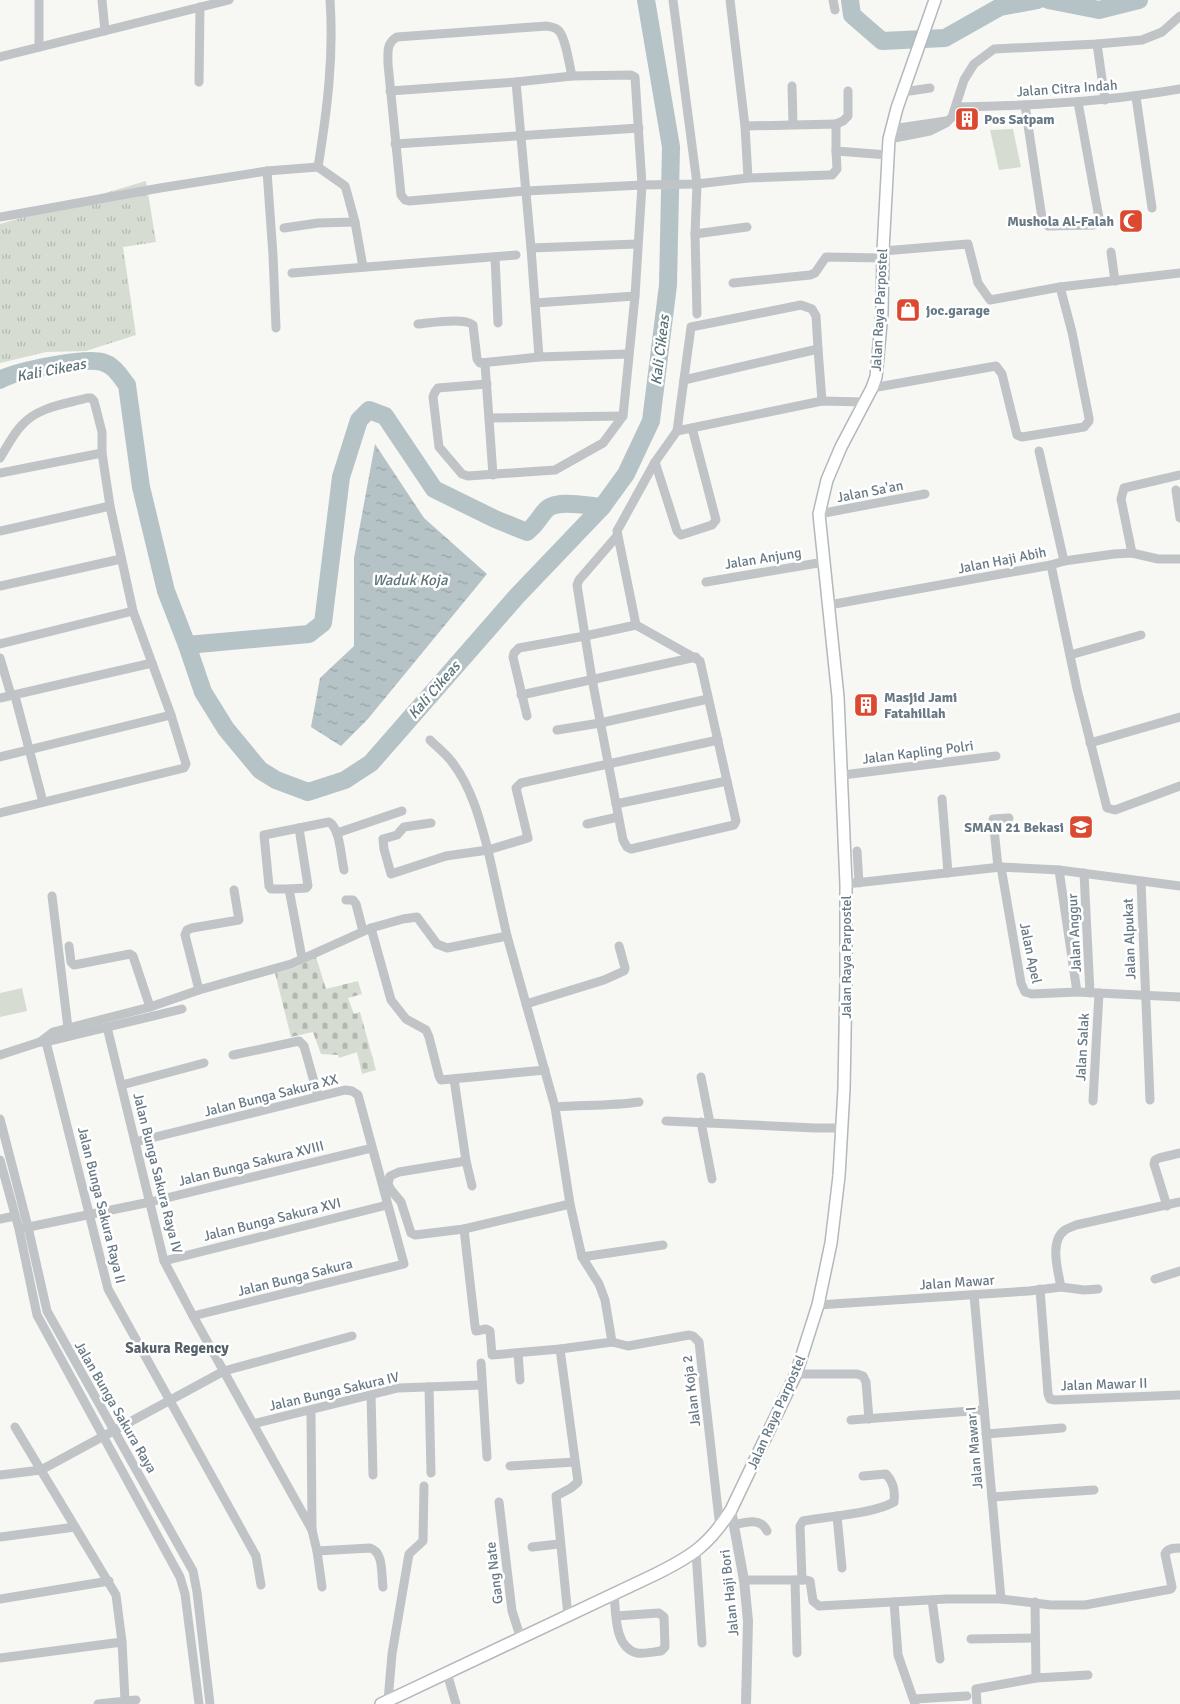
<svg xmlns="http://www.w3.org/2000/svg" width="1180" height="1704" font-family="Signika,sans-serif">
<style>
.grass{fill:url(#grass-tufts)}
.cemetery{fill:url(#cemetery-stones)}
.park{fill:#d7dcd3}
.water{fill:url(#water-ripples)}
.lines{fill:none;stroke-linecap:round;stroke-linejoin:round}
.river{stroke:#b5c3c6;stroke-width:18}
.secondary-casing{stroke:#b2b8bc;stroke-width:14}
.minor{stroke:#c0c4c7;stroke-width:9}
.tertiary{stroke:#c0c4c7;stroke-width:10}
.secondary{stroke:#fff;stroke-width:11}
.labels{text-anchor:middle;stroke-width:5;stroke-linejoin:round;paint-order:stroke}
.street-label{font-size:14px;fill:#677984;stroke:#fff}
.poi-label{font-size:14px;font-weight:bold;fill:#677984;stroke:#fff;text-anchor:start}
.water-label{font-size:15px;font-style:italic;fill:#5e7478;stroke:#fff}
.neighbourhood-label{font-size:15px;font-weight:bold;fill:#556269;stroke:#fff}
</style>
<defs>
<pattern id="grass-tufts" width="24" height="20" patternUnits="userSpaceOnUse" patternTransform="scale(1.25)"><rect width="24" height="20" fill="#d7dcd3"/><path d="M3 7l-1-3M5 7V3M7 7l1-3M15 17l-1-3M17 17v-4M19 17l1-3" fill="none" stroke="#b2b7b1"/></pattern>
<pattern id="cemetery-stones" width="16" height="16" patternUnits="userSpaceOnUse" patternTransform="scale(1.25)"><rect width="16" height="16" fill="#d7dcd3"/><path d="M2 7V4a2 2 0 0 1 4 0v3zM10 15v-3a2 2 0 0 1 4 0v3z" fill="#b2b7b1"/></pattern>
<pattern id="water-ripples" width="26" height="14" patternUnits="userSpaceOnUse" patternTransform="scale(1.25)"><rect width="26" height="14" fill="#b5c3c6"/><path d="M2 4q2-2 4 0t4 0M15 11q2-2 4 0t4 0" fill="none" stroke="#97a3a6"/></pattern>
</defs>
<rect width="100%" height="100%" fill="#f7f7f4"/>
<polygon class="grass" points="146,181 156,242 123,247 136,335 86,351 46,352 0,363 0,224"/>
<polygon class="cemetery" points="316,957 326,989 358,981 362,994 348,998 354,1014 360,1012 376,1070 362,1074 357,1052 339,1058 338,1055 321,1054 313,1032 291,1037 275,973 294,968"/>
<g class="park">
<polygon points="1013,129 1021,167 999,170 990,130"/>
<polygon points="22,988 27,1011 0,1017 0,993"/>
</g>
<polygon class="water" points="375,444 424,518 487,574 367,720 341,746 311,727 320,678 354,646 354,558"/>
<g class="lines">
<g class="river">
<polyline points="850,0 852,15 882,41 945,38 1000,7 1038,0"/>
<polyline points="1048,0 1099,10 1139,0"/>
<path d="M0,380C14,371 86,357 102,362C114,365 120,376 127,385L141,487L166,591L187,645L203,692L226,729L260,770L276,780L308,792L345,780L371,763L517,596L602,507L626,474L651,421L668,285L671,147L646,0"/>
<path d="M187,645L309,634L323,623L341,477L359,420L369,410L385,416L434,489L495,519L527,532C538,523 537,520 545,511C555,498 587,506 602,507"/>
</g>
<defs>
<path id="secondary" d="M381,1704L656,1574C692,1556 709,1545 731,1510L796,1374L818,1305L831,1243L839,1176L844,1089L846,980V884L838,697L819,514L827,480L841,447L872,388L876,377L882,313L883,251L889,139L897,108L935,0"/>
</defs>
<use href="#secondary" class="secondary-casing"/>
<g class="minor">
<polyline points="39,0 39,47"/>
<polyline points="102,0 105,31"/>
<polyline points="673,0 697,184 695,234"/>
<polyline points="730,0 745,126 748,178"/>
<polyline points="833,0 835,10"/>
<polyline points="1097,44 1105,100"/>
<polyline points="0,57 229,0"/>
<path d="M572,76C569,64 566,39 559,31C556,27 551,27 547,26L397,37C386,43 388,53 388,64L401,195L405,200L409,201L526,191L642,185L697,184L748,178L829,175H832L837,169L836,151"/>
<polyline points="199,82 200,7"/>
<polyline points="516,82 531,248 539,357"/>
<polyline points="792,86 793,124"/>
<polyline points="390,91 516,82 572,76 631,75 635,77 642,185 635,296 623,416 603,443 555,470 468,476 462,474 439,447 433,397 435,392 438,388 487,384"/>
<polyline points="903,92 930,88"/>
<polyline points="1136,97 1152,208"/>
<polyline points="1025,105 1042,218 1044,223 1048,226 1093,225 1099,218 1078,102"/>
<path d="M956,107C1031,106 1106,102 1180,89"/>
<polyline points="836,124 843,121 848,116 848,91"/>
<polyline points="745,126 836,124 836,151 888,155"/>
<polyline points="892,129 946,121"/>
<polyline points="889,139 930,131 946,123 952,117 964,80 974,64 994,49 1097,44 1142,40 1162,32 1180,16"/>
<polyline points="395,144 639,128"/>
<path d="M318,167C327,111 334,57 330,0"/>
<polyline points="267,171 273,255 276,328"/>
<polyline points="0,217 160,188 267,171 318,167 345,186 346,189 355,222 363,267"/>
<polyline points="284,228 318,223 355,222"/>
<polyline points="531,248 637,244"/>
<polyline points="883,251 968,244 978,283 990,300 1060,287 1180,273"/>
<polyline points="1111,252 1115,281"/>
<polyline points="495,257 498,323"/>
<polyline points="292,273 516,255"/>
<polyline points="733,283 810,275 815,273 826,257 883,258"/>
<polyline points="535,303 635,296"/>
<polyline points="697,314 695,234 747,227"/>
<path d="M418,324C431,323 464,317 473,325L477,359L480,363L539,357L628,354"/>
<polyline points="485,364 493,475"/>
<polyline points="684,380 818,349 822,401"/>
<polyline points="872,388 996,366 1002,374 1017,435 1022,437 1084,427 1089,421 1089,418 1072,332 1060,287"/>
<polyline points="490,418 623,416"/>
<polyline points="677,431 691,327 801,305 812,309 816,316 818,349"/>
<polyline points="1039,451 1064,561"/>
<path d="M0,458C7,447 13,434 22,425C38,407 65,404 87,398H91L94,401L102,432V453L110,506L133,611L171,715L186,764L184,768L0,813"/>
<polyline points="655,462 677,531 681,535 712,525 716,520 692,428"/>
<polyline points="0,473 102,453"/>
<polyline points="1176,490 1180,518"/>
<polyline points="819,514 925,494"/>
<polyline points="0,531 110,506"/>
<polyline points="617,536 579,580 577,585 585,636 636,625"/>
<polyline points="1132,553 1121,499 1124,488 1180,475"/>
<polyline points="1051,565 1077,689 1107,808 1115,810 1180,786"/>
<polyline points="706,582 824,562"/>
<polyline points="0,586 121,559"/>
<polyline points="829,605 1051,565 1064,561 1114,554 1132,553 1158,559 1180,559"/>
<polyline points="0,644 133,611"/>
<polyline points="1070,655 1141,635"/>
<polyline points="0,658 11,695 15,696 43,802"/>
<polyline points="521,695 696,657"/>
<polyline points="0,698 152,663"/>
<polyline points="527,716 513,657 514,653 519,648 585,636 592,679 623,840 627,847 631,849 734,825 736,821 700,661 636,625 617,531 655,462 677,431 822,401 864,402"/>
<polyline points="557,730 600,723 708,699"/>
<path d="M430,740C437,747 446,754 452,762C472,788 480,820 488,850L446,856L391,874L384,849L383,839L397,835L404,827L431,823"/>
<polyline points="1090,743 1180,717"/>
<polyline points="0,757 171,715"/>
<polyline points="843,775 996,756"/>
<polyline points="942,799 948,873"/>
<polyline points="616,804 727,781"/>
<polyline points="587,824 618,817"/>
<polyline points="337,833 402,811"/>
<polyline points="857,851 859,883"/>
<polyline points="998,867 993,819 1009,818"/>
<polyline points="1001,867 1021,983 1025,992 1032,994 1077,992"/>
<polyline points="1059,870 1077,992 1180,997"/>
<polyline points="1084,873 1090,993"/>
<polyline points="1141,882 1150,1100"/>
<polyline points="846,884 1001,867 1059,870 1180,886"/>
<polyline points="289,889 306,888 308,886 299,828"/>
<polyline points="52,896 68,1028"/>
<polyline points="346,900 353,900 356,904 363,931"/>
<polyline points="371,928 391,1000 406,1019 426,1030 429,1037 439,1076 441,1080 545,1070"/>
<polyline points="69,946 71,962 74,965 130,954 133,956 150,1007"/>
<path d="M302,958L289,889H271L269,886L264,835L329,822C340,828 341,857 344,870"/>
<polyline points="199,990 185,935 187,930 192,928 239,920 234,890"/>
<polyline points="526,1004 604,980 624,971 625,968 619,946"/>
<polyline points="107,1027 164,1261 193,1316 312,1530"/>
<polyline points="40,1042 46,1042 108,1289 256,1556 261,1585"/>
<polyline points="46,1042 182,1009"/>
<polyline points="0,1055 40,1042 53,1032 150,1007 199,990 291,964 371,928 403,919 417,917 437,944 447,948 507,936"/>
<polyline points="233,1055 299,1041 304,1046 318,1096"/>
<polyline points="701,1077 710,1123"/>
<polyline points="454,1079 466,1161 472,1186"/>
<polyline points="122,1085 204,1063"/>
<polyline points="1093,1101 1099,993"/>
<path d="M555,1107C583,1105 611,1106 639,1102"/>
<polyline points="0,1119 28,1227 47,1311 193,1571 197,1592 210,1704"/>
<polyline points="666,1121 815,1128 842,1128"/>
<polyline points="701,1122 712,1179"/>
<polyline points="135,1142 345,1090 352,1091 358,1095 404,1264 193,1316"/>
<polyline points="0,1160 19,1229 37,1315 180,1577 185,1594 199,1704"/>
<polyline points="466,1161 399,1172 390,1176 388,1184 391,1190 401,1202 411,1233 415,1235 464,1229 570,1204"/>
<polyline points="1167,1206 1154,1164 1155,1160 1159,1158 1180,1153"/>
<polyline points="0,1219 15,1216"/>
<polyline points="24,1228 150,1202 372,1148"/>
<polyline points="464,1229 475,1326 476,1331 486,1329 490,1331 492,1355 560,1349 612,1342 628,1346 689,1335 693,1336 699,1342 720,1528"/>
<polyline points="582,1257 663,1245"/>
<polyline points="164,1261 387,1205"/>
<polyline points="1155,1279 1180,1271"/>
<path d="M1061,1287C1058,1271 1049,1241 1065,1230C1068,1228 1072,1227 1076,1225L1180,1202"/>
<polyline points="1040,1289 1048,1394 1050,1399 1055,1400 1180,1395"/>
<polyline points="974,1295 1001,1599"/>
<polyline points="818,1305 1029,1291 1061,1287 1084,1290 1098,1289"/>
<polyline points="612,1342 605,1300 599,1284 582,1257 570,1204 555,1107 507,936 488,850 528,838 516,788 521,783 718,740"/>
<polyline points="560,1349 578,1482 571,1488 556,1496 568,1616"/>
<polyline points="518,1353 520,1380"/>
<polyline points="481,1363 487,1457"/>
<polyline points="796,1374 857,1374 863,1376 866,1382 869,1419"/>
<polyline points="429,1387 431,1473"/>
<polyline points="371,1394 373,1475"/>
<polyline points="311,1410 312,1530 317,1551 322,1587"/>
<polyline points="851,1420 984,1410"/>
<polyline points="253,1424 398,1388 482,1385"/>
<polyline points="15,1427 116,1595 122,1642 125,1700"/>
<polyline points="986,1434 1062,1428"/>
<polyline points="510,1466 575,1462"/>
<polyline points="0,1475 41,1470 224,1371 352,1336"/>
<polyline points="992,1497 1094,1490"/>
<polyline points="499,1502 512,1611 521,1639"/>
<polyline points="837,1516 842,1568"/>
<path d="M734,1525C745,1522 761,1517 767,1531"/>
<polyline points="0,1537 75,1527"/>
<polyline points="532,1547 559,1544"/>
<path d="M317,1551L370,1548C384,1552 381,1574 383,1587"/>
<polyline points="696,1552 702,1643"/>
<path d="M744,1580H806L810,1581L813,1601L819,1606L947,1599H1001L1051,1605H1085L1171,1589L1172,1587L1165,1554C1167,1548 1174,1548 1180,1548"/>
<polyline points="795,1580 797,1653"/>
<path d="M802,1580L800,1526L803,1521C828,1516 873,1514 894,1502C895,1491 894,1483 886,1474L863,1476"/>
<path d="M614,1594C616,1612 614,1648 637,1653C644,1654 653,1652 661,1651L665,1647L664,1617L659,1613L616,1616"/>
<polyline points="0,1599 109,1581"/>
<polyline points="932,1600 940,1659"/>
<polyline points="894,1602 898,1655 915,1704"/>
<polyline points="1035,1602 1036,1678 1088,1675"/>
<polyline points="971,1639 1035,1638"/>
<polyline points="0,1658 122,1642"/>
<polyline points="447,1673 456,1704"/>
<polyline points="914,1699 967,1696"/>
<polyline points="388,1701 392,1654 409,1554 423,1541 424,1486"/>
<polyline points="98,1704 136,1700"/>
<polyline points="977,1704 976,1689 1036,1678"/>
</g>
<polyline class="tertiary" points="731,1510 744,1580 748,1621 746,1704"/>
<use href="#secondary" class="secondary"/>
</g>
<defs>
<symbol id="building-square" viewBox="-11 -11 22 22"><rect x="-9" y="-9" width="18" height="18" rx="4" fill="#db4930" stroke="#fff"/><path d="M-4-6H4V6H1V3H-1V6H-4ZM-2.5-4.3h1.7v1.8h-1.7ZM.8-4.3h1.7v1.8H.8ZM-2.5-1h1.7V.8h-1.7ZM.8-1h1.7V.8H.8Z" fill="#fff"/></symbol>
<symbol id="mosque-square" viewBox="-11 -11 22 22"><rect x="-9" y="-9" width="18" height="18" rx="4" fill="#db4930" stroke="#fff"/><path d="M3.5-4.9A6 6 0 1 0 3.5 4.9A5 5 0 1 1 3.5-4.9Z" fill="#fff"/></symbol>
<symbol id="shop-square" viewBox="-11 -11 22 22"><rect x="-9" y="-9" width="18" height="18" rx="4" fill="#db4930" stroke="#fff"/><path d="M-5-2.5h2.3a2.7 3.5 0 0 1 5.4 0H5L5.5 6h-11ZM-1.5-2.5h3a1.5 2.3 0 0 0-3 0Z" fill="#fff"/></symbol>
<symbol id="school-square" viewBox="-11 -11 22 22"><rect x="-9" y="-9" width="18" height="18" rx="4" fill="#db4930" stroke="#fff"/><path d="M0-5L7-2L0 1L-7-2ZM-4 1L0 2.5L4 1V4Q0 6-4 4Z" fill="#fff"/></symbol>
</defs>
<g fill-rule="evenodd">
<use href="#building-square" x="953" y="105" width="28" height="28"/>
<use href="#mosque-square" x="1117" y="207" width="28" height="28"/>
<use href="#shop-square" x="894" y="296" width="28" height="28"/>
<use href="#building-square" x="852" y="691" width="28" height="28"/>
<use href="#school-square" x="1067" y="813" width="28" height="28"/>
</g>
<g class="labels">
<g class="street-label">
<text transform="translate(1067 88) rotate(-4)" y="5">Jalan Citra Indah</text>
<text transform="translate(879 310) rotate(-87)" y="5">Jalan Raya Parpostel</text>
<text transform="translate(870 491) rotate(-11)" y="5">Jalan Sa'an</text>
<text transform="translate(763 558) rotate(-9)" y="5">Jalan Anjung</text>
<text transform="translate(1002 560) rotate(-11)" y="5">Jalan Haji Abih</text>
<text transform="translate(918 752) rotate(-7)" y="5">Jalan Kapling Polri</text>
<text transform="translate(1074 933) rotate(-93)" y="5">Jalan Anggur</text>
<text transform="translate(1129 939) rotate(-92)" y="5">Jalan Alpukat</text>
<text transform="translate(1031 953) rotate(78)" y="5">Jalan Apel</text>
<text transform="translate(846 957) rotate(-90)" y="5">Jalan Raya Parpostel</text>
<text transform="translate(1082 1047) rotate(-87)" y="5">Jalan Salak</text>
<text transform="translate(271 1095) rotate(-14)" y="5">Jalan Bunga Sakura XX</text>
<text transform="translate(251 1163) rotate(-14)" y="5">Jalan Bunga Sakura XVIII</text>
<text transform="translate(158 1173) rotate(76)" y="5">Jalan Bunga Sakura Raya IV</text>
<text transform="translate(102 1205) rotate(76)" y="5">Jalan Bunga Sakura Raya II</text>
<text transform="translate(272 1219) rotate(-14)" y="5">Jalan Bunga Sakura XVI</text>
<text transform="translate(295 1277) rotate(-14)" y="5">Jalan Bunga Sakura</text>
<text transform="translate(957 1282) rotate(-4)" y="5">Jalan Mawar</text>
<text transform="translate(1104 1384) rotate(-2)" y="5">Jalan Mawar II</text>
<text transform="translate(334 1391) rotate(-13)" y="5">Jalan Bunga Sakura IV</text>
<text transform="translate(691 1391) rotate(-97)" y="5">Jalan Koja 2</text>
<text transform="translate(116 1407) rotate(60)" y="5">Jalan Bunga Sakura Raya</text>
<text transform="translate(776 1412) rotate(-66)" y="5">Jalan Raya Parpostel</text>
<text transform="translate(974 1448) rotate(-95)" y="5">Jalan Mawar I</text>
<text transform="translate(494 1573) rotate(-97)" y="5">Gang Nate</text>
<text transform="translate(729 1593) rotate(-96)" y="5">Jalan Haji Bori</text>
</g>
<g class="poi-label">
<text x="984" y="124">Pos Satpam</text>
<text x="1114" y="226" text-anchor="end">Mushola Al-Falah</text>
<text x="926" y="315">joc.garage</text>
<text x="884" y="702">Masjid Jami<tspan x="884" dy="16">Fatahillah</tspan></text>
<text x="1064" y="832" text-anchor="end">SMAN 21 Bekasi</text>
</g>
<g class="water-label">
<text transform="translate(660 350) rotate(-83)" y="5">Kali Cikeas</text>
<text transform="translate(51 370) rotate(-11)" y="5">Kali Cikeas</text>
<text x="410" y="585">Waduk Koja</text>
<text transform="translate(434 690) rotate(-49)" y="5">Kali Cikeas</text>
</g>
<g class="neighbourhood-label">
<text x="177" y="1353">Sakura Regency</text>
</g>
</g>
</svg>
